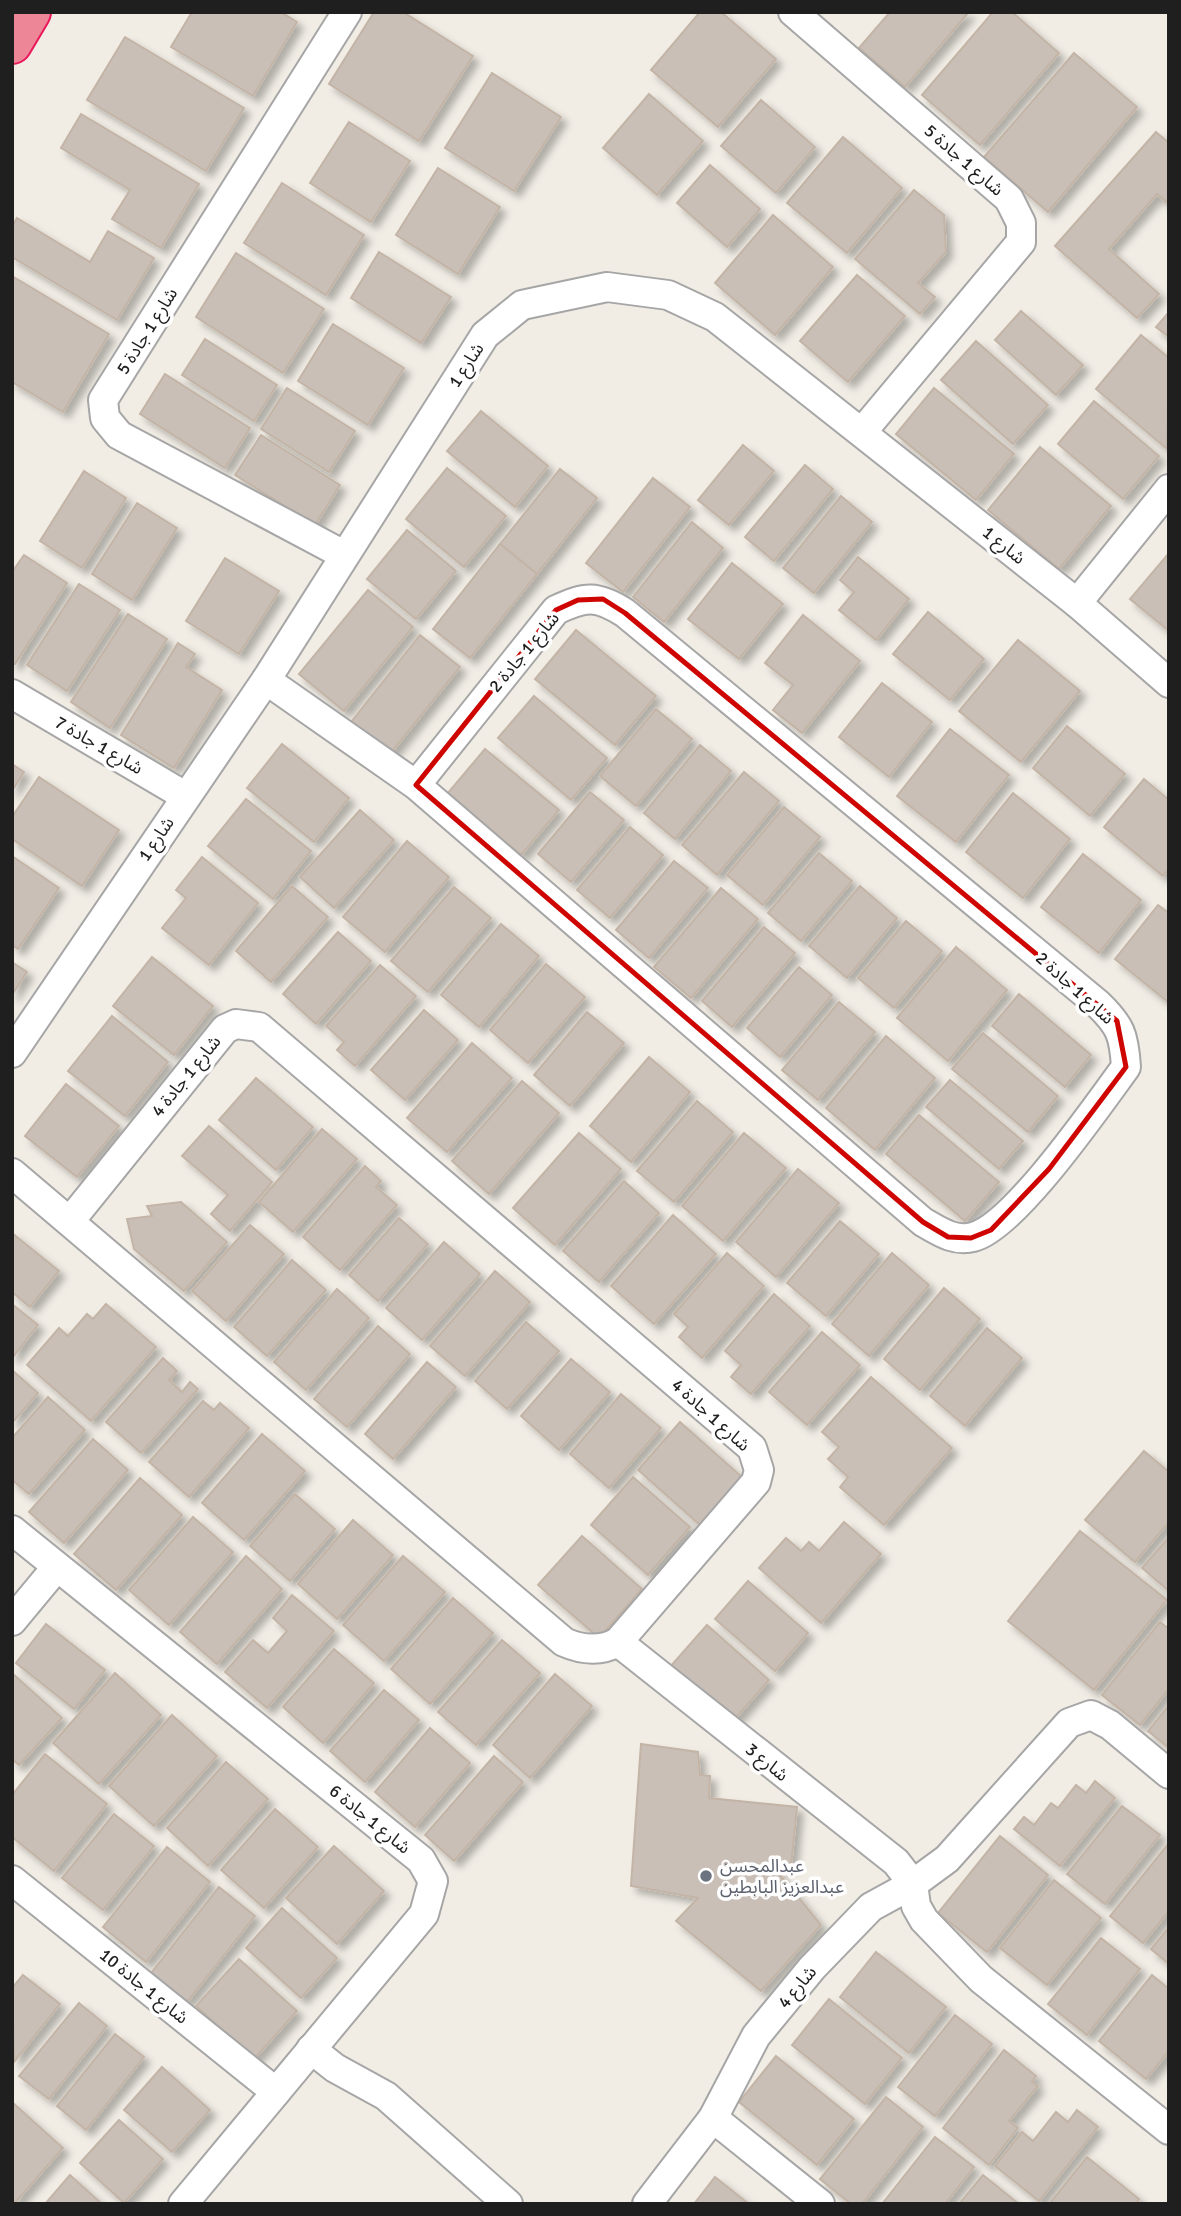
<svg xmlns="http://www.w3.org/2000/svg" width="1181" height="2216" font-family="Signika,'Noto Sans Arabic',sans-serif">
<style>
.building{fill:#c9bfb7;stroke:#c3b4a6;stroke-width:2;filter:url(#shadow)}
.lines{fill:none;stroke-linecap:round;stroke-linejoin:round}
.street-casing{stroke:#a6a6a6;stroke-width:32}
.highway-casing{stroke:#e8185a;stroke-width:42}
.street{stroke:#fff;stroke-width:28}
.highway{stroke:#ed8797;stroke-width:38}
.marked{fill:none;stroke:#ce0500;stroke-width:5;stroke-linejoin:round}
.worship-dot{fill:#6b7280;stroke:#fff;stroke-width:2.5}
.labels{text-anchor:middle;stroke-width:7;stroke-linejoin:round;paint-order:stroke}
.street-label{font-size:18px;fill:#1f1f1f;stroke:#fff}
.worship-label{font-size:18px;fill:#5b616d;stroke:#fff;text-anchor:start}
</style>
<defs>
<filter id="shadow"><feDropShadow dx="6" dy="6" stdDeviation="3.5" flood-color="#0004"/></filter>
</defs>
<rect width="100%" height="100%" fill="#f1ede5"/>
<g class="building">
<polygon points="192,12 281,12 297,22 253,96 171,47"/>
<polygon points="374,12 403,12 473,56 419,141 329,84"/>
<polygon points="700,12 721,12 776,59 718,127 651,70"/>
<polygon points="890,12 969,12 905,87 859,48"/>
<polygon points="993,12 1012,12 1059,53 980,145 922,95"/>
<polygon points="125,37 244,108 206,171 87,100"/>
<polygon points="1074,53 1137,107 1048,212 984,157"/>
<polygon points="492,73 561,117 514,191 445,148"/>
<polygon points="649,94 703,141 657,195 603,148"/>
<polygon points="761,100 815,147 776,193 721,146"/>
<polygon points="81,114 199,184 161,248 112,219 130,190 61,148"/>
<polygon points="349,122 410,161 371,222 310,183"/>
<polygon points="1156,132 1169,143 1169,204 1157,194 1109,249 1159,294 1137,318 1055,246"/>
<polygon points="843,137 902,188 847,253 787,203"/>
<polygon points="710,165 760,209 727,247 677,203"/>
<polygon points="438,168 500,207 458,274 396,235"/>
<polygon points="282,183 364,235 326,295 244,243"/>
<polygon points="914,190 944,215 946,252 918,283 935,297 920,314 855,259"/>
<polygon points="773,215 833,267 775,335 715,283"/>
<polygon points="17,218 90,262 108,231 154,258 117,320 12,257 12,227"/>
<polygon points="379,252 451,297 421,343 351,298"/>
<polygon points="236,253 324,309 283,373 196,317"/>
<polygon points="857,275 905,316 848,382 800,341"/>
<polygon points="12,276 109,334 63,412 12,382"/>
<polygon points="1021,311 1083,365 1056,395 995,340"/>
<polygon points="1169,312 1169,337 1156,327"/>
<polygon points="333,324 404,368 368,425 298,381"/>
<polygon points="1141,335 1169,358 1167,449 1096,389"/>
<polygon points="205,339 277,385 254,421 182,375"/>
<polygon points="976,341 1048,405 1013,444 941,380"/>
<polygon points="165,374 250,428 225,468 140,414"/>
<polygon points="287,388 355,431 329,472 261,429"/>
<polygon points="934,388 1014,454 976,500 896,434"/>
<polygon points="1094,401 1159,456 1123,499 1058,444"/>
<polygon points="481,411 548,466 515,507 447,451"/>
<polygon points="261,435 340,485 315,525 235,475"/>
<polygon points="743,445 774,471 729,525 698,500"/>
<polygon points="1040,447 1111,506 1059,569 988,510"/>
<polygon points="805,465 833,489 774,561 745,537"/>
<polygon points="447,468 506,516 464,567 406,519"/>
<polygon points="560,469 597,498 537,574 500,544"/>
<polygon points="84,471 126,498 82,568 40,541"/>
<polygon points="653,478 690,507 623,592 586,563"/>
<polygon points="841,496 872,522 814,593 783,568"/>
<polygon points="137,503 177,528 132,600 92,574"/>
<polygon points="692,522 723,548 664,622 633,597"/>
<polygon points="407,530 456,571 416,619 367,579"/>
<polygon points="500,544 537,574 470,658 433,629"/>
<polygon points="1169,553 1169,631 1130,599"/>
<polygon points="24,555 67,583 15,664 12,663 12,572"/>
<polygon points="858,557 909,599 876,640 839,610 854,592 840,580"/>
<polygon points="225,558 279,591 239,654 186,621"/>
<polygon points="732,563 783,604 739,659 688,619"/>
<polygon points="79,584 120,610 67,691 27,665"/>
<polygon points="368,590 413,627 344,711 299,674"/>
<polygon points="928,612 984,659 950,700 893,654"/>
<polygon points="128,614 167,639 110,728 71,702"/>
<polygon points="803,615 860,661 802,733 773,710 793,685 765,663"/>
<polygon points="576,630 656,696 615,745 535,679"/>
<polygon points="420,635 460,667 390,754 351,722"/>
<polygon points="1018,640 1080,691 1021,762 959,711"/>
<polygon points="178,643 195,654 186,667 222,690 174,768 121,735"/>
<polygon points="882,683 932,722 889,777 839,737"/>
<polygon points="534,696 607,758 571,800 498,738"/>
<polygon points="656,709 692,739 636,806 600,776"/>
<polygon points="1067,726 1125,774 1090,816 1033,768"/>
<polygon points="950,729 1009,775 956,842 897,796"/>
<polygon points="282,744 349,798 314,842 247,788"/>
<polygon points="700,745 731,771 675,839 644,813"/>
<polygon points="485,749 559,810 521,855 448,793"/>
<polygon points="12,764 24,772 12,791"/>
<polygon points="744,772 779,801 717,875 682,845"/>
<polygon points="39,777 119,830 82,886 12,839 12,817"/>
<polygon points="1144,779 1169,800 1169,868 1163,876 1104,827"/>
<polygon points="590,792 624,820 571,882 538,854"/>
<polygon points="1013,793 1070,839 1023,898 966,852"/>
<polygon points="246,799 311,851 273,899 208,846"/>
<polygon points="784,807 820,837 763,905 727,875"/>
<polygon points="360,810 394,840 334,908 300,877"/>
<polygon points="630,827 663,855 610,918 577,890"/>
<polygon points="407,841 449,877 385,952 343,917"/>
<polygon points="819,853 852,881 801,941 768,913"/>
<polygon points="1083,854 1141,900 1099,953 1041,907"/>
<polygon points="12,856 59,888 18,949 12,945"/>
<polygon points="202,857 258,903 209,965 162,928 186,898 176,890"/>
<polygon points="674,861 708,888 649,958 616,930"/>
<polygon points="292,886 328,917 271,982 236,951"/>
<polygon points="860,886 897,918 847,978 809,946"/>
<polygon points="454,887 491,918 428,992 391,961"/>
<polygon points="721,888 758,919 691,998 654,967"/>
<polygon points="1158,905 1169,913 1169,1003 1115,959"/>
<polygon points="906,921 942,951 894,1008 858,978"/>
<polygon points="501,924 539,956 479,1027 441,995"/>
<polygon points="764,927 795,953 732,1027 702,1001"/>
<polygon points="338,932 371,961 316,1024 283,994"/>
<polygon points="956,947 1007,990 948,1061 897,1018"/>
<polygon points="152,957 213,1006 174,1055 113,1006"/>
<polygon points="12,962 27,972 12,995"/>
<polygon points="546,964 585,997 528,1063 490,1030"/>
<polygon points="380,965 416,996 355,1066 337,1050 344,1042 326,1026"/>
<polygon points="799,967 832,995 780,1057 747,1028"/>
<polygon points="1019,994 1091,1055 1065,1087 992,1026"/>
<polygon points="839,1002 875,1032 818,1100 782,1070"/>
<polygon points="424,1010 458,1040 405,1100 371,1070"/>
<polygon points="587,1012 624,1043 570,1106 534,1075"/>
<polygon points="112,1016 168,1062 125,1116 68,1071"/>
<polygon points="983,1033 1058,1096 1028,1132 952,1069"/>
<polygon points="886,1036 935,1078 875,1150 826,1108"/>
<polygon points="472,1043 512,1078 447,1152 407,1118"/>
<polygon points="649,1057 690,1092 631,1162 590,1126"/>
<polygon points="256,1078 313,1127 276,1170 219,1120"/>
<polygon points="950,1080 1023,1141 999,1169 926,1107"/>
<polygon points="522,1081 559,1113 489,1194 452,1161"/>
<polygon points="66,1084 119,1126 77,1177 25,1136"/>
<polygon points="697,1101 733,1132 674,1202 637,1171"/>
<polygon points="919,1115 999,1182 965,1221 886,1154"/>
<polygon points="209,1126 272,1182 230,1231 211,1214 228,1195 182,1156"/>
<polygon points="322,1129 357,1159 293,1232 259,1202"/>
<polygon points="579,1133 621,1169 555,1245 513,1208"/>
<polygon points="744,1133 786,1168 723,1241 682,1206"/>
<polygon points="365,1166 381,1181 376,1187 397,1205 340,1270 303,1237"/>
<polygon points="798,1169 839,1203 776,1277 736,1242"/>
<polygon points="624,1181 659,1213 599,1282 563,1251"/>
<polygon points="181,1202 227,1242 184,1291 134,1249 127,1219 152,1216 147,1206"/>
<polygon points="673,1215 716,1254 654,1324 611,1286"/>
<polygon points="399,1218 428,1244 378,1301 349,1275"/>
<polygon points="840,1221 879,1254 826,1316 787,1283"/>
<polygon points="250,1225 284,1254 226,1321 192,1291"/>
<polygon points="12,1233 59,1271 30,1307 12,1292"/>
<polygon points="444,1242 480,1274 422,1340 386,1308"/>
<polygon points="727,1253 764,1286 702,1358 679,1337 688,1327 674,1314"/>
<polygon points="892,1253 929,1285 869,1356 832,1324"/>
<polygon points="292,1260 326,1290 267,1356 234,1327"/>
<polygon points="495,1271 530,1302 465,1376 430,1346"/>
<polygon points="944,1288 980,1319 920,1390 884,1359"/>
<polygon points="337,1289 369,1318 306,1390 274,1362"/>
<polygon points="774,1294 810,1326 751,1394 731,1377 741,1365 725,1351"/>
<polygon points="12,1304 38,1325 13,1357 12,1357"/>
<polygon points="106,1304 156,1347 91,1421 27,1365 59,1328 68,1336 87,1314 93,1319"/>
<polygon points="526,1322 559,1351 507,1409 475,1381"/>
<polygon points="378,1326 410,1354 347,1427 314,1399"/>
<polygon points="987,1328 1022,1358 965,1426 930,1396"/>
<polygon points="822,1332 860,1365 807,1425 769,1392"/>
<polygon points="163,1358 177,1371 169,1380 182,1392 190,1382 198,1389 141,1453 106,1422"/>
<polygon points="571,1359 610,1392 559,1450 521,1416"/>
<polygon points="427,1362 456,1387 393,1459 365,1434"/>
<polygon points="12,1370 38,1393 12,1423"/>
<polygon points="871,1377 952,1448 884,1525 840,1487 848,1477 828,1459 839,1447 822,1432"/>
<polygon points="621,1394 661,1428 609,1488 570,1454"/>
<polygon points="48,1397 85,1430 29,1494 12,1480 12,1438"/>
<polygon points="203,1401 214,1410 220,1403 249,1428 189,1497 149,1462"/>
<polygon points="680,1422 742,1477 700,1525 638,1470"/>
<polygon points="262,1434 305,1471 244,1540 202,1503"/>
<polygon points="93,1439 128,1470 64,1543 29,1512"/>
<polygon points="1144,1451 1169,1472 1169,1522 1135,1562 1085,1520"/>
<polygon points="633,1477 690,1527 648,1575 591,1525"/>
<polygon points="140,1478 182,1515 116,1590 74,1554"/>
<polygon points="295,1494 335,1529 290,1581 250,1546"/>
<polygon points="193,1517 233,1552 169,1625 129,1590"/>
<polygon points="353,1520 393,1555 337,1619 298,1584"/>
<polygon points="844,1522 881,1554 821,1623 759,1568 786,1538 801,1551 809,1542 819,1551"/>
<polygon points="1080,1531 1167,1600 1094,1690 1008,1621"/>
<polygon points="582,1536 642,1589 599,1638 538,1585"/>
<polygon points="1169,1537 1169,1591 1142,1568"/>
<polygon points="246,1556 282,1589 217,1664 180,1632"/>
<polygon points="403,1556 445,1592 384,1661 343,1625"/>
<polygon points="748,1581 808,1633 775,1671 715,1619"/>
<polygon points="292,1595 334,1631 267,1708 225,1672 253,1640 268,1653 287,1631 273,1618"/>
<polygon points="453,1598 493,1633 430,1704 391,1669"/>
<polygon points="1160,1622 1169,1629 1169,1689 1140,1725 1102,1695"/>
<polygon points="46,1624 105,1670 74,1709 16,1663"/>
<polygon points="707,1625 769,1680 732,1722 670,1667"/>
<polygon points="502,1640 540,1673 476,1745 438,1712"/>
<polygon points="334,1649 374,1683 323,1743 283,1707"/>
<polygon points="12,1673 62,1718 19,1765 12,1759"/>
<polygon points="115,1673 161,1715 99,1784 53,1743"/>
<polygon points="555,1674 592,1706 530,1778 493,1745"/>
<polygon points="384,1690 419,1720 365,1782 330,1751"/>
<polygon points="1169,1705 1169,1748 1148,1731"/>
<polygon points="172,1715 217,1756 154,1826 109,1786"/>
<polygon points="430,1728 470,1763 415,1827 375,1792"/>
<polygon points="641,1744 698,1752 700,1775 710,1776 709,1798 797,1807 791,1866 772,1865 821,1925 761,1991 676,1921 698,1898 631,1886"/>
<polygon points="45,1754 107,1804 54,1871 12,1837 12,1795"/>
<polygon points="494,1756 523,1782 454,1861 425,1835"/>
<polygon points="226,1762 268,1799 208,1866 167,1828"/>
<polygon points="1095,1781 1115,1798 1060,1866 1014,1829 1024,1817 1034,1825 1051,1803 1058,1808 1076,1785 1086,1793"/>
<polygon points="1122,1806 1160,1835 1105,1904 1067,1874"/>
<polygon points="275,1809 318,1847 264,1908 221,1870"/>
<polygon points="114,1814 154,1846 103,1910 62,1878"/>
<polygon points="1000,1836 1048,1875 987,1952 938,1913"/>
<polygon points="1168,1844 1169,1911 1143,1943 1110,1916"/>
<polygon points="334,1846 384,1891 337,1944 286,1898"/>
<polygon points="167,1847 210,1882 146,1962 103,1927"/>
<polygon points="1054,1880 1101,1918 1047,1985 1000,1948"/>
<polygon points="219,1887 255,1916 187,2002 151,1973"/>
<polygon points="282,1908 337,1958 301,1998 246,1948"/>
<polygon points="1169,1927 1169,1964 1151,1949"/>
<polygon points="1101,1938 1140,1969 1087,2035 1048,2004"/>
<polygon points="876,1952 946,2007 909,2053 840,1997"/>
<polygon points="239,1959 297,2011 254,2059 196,2006"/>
<polygon points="23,1975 60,2004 14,2062 12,1988"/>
<polygon points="1152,1975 1169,1989 1169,2051 1146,2079 1099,2041"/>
<polygon points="829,1999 902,2058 865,2104 792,2045"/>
<polygon points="79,2003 107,2026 49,2099 19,2076"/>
<polygon points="955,2015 992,2044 935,2116 898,2087"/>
<polygon points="115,2034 144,2057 86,2130 57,2106"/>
<polygon points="1004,2050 1036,2076 1032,2082 1038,2086 1009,2121 1018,2128 989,2165 943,2128"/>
<polygon points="776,2056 854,2119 817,2165 739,2102"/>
<polygon points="162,2067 210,2110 172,2152 124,2110"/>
<polygon points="886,2097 923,2127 862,2204 851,2204 820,2179"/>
<polygon points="12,2102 63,2148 14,2204 12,2204"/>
<polygon points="1077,2110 1098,2127 1039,2201 995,2166 1022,2132 1033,2141 1056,2112 1068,2122"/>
<polygon points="119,2120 163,2159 124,2203 80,2163"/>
<polygon points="935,2137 974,2167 945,2204 882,2204"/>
<polygon points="1087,2157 1139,2199 1136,2204 1049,2204"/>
<polygon points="70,2175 102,2204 45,2204"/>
<polygon points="983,2175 1019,2204 959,2204"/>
<polygon points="715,2177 749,2204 694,2204"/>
</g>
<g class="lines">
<defs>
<g id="street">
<polyline points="793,12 1009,199 1021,223 1021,242 862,432"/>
<polyline points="344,555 119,435 105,418 103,400 347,12"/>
<polyline points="1077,603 1169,489"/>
<path d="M266,680L416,785L923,1222C939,1231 954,1242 973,1237C1014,1227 1098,1105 1126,1067C1124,1036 1121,1026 1098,1004L625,613C597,595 586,596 556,610L416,785"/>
<polyline points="12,694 185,796"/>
<polyline points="12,1053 266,680 485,335 522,305 607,287 668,295 715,317 1077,603 1169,683"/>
<path d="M12,1173L564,1642C582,1650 600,1652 618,1642L756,1482L759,1470L752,1448L259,1027L236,1024L225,1029L70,1221"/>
<polyline points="12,1530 421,1860 433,1881 424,1914 183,2204"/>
<polyline points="12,1621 56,1568"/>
<polyline points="618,1642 896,1862 913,1884 916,1906 924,1920 981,1979 1169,2130"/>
<polyline points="12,1880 276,2092"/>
<polyline points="311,2049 335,2068 386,2096 508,2204"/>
<polyline points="713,2118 820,2204"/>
<polyline points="647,2204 713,2118 756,2036 812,1968 871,1907 913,1884 947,1859 1069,1723 1091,1715 1110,1725 1169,1774"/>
</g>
<polyline id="highway" points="12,44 31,12"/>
</defs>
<use href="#street" class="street-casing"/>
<use href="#highway" class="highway-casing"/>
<use href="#street" class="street"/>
<use href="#highway" class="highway"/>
</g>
<path class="marked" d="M603,599L625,613L1117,1021L1126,1067L1049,1169L991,1230L971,1238L948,1237L923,1222L416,785L556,610L578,600Z"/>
<circle class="worship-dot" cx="706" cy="1876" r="7"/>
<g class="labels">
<g class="street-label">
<text transform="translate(964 160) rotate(41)" y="6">شارع 1 جادة 5</text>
<text transform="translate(147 331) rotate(-58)" y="6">شارع 1 جادة 5</text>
<text transform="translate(466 365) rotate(-57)" y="6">شارع 1</text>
<text transform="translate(1004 545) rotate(39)" y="6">شارع 1</text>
<text transform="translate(524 652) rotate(-50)" y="6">شارع 1 جادة 2</text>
<text transform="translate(99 745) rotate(30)" y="6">شارع 1 جادة 7</text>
<text transform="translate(156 839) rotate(-56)" y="6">شارع 1</text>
<text transform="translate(1075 988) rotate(42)" y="6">شارع 1 جادة 2</text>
<text transform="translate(186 1076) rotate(-51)" y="6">شارع 1 جادة 4</text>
<text transform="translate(711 1415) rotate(42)" y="6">شارع 1 جادة 4</text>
<text transform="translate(767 1762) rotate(39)" y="6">شارع 3</text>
<text transform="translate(370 1819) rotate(39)" y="6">شارع 1 جادة 6</text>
<text transform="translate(144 1986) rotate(39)" y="6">شارع 1 جادة 10</text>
<text transform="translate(797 1987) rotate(-50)" y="6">شارع 4</text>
</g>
<g class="worship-label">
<text x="720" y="1872">عبدالمحسن<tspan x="720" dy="21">عبدالعزيز البابطين</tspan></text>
</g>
</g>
<rect width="1181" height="2216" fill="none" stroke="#1f1f1f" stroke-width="28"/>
</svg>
